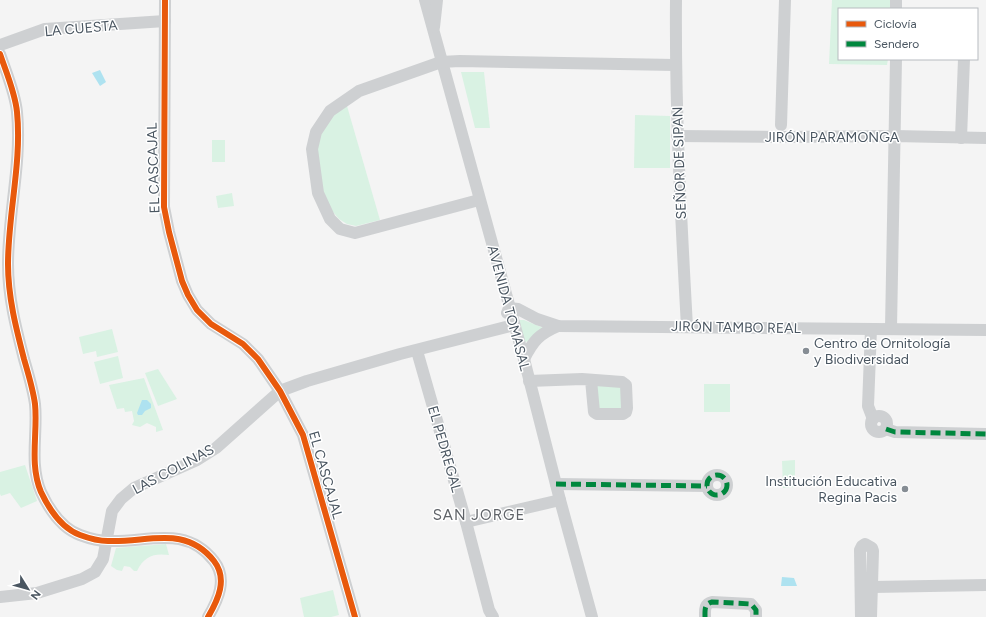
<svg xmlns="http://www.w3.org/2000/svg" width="986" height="617" font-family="Figtree,sans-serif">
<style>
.green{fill:#d9f2e3}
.water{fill:#aee2f0}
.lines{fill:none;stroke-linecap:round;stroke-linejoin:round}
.minor{stroke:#ced0d2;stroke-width:12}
.quiet{stroke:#00873e;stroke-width:5;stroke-dasharray:10 5;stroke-linecap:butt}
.cycleway-casing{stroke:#fff;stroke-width:8}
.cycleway{stroke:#e8590c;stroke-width:6}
.poi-dot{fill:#868d94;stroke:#fff;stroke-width:1.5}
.labels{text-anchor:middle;stroke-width:3;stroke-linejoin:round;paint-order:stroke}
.street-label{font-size:14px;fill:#4a5661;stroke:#fff}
.poi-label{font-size:14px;fill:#4a5661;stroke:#fff;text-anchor:start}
.neighbourhood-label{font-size:15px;letter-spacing:1px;fill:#5f6368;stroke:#fff}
</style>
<rect width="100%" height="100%" fill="#f4f4f4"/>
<g class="green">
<polygon points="832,0 891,0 891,9 839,9 839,59 888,59 887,65 829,64"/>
<polygon points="461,72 484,72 490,128 475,128"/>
<polygon points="347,106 380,220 356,226 347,224 339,219 328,206 320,188 316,144 319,133 337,110"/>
<polygon points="635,115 670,116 670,168 634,168"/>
<rect x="212" y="140" width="13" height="22"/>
<polygon points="232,193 234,206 218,208 216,196"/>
<polygon points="518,320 524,320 546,329 529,341 525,342"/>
<polygon points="112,329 118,352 97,357 96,351 83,354 79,337"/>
<polygon points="118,356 123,378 100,384 94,362"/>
<polygon points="158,369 177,399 158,406 145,373"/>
<polygon points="144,378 163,430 156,432 156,427 147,423 140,427 132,425 134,421 132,411 125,412 124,408 117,409 109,385"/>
<rect x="704" y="384" width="26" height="28"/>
<polygon points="624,385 624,410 597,411 596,386"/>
<polygon points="795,460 795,487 783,488 782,461"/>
<polygon points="25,465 37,501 21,508 10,493 1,496 0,494 0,472"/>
<path d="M166,544L169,555C154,553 144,556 137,571H134L130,567L124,566L122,571L117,570L111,566L116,548Z"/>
<polygon points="333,590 339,615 331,617 304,617 300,598"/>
</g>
<g class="water">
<polygon points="100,70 106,82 100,86 92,73"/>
<polygon points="142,400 147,400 151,404 151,408 145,411 142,415 138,415 137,413"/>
<polygon points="782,577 794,578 797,586 781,586"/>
</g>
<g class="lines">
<g class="minor">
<polyline points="165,0 164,207 169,232 182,281 188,295 197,310 211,324 243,344 258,359 280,391 303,435 355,617"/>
<polyline points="425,0 524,359 560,500 592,617"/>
<path d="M676,0C675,109 681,218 687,327"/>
<polyline points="896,9 896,0"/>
<polyline points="434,27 437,0"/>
<polyline points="0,45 45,29 165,21"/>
<path d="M0,54C6,72 15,92 17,112C22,162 8,214 8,264C8,297 16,328 24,359C28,373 33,389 35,404C38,432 29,464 41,492C49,509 61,528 80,535C88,538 100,541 108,541C147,543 185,524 214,561C228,579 218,600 208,617"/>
<polyline points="781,125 785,0"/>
<polyline points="677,136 781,137 895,136 986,138"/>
<polyline points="961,138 964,59"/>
<polyline points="479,200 355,233 340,229 330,219 318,193 312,149 316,132 330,111 359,91 441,62 460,61 675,65"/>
<polyline points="507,313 509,308 518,309 537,319 558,326 986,330"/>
<polyline points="891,328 896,59"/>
<polyline points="871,329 868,406 873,419"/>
<polyline points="417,351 466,522 489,610 493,617"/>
<path d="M524,359C533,341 539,334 558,326"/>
<polyline points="529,381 582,379 622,382 626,385 627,408 626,412 623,414 597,414 594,412 591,380"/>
<circle cx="879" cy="424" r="8"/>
<polyline points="886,429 895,432 986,434"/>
<circle cx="717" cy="485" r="10"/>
<polyline points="556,484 707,486"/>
<polyline points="466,522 560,500"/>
<polyline points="873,587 986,585"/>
<polyline points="0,597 37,593 82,579 95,572 103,559 112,511 121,499 134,488 197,460 216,448 280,391 307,381 400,354 514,325"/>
<path d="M705,617C705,610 704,604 712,602L751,604L756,610V617"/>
<polyline points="861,617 860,550 862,546 865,544 872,548 873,551 871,617"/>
</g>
<g class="quiet">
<polyline points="886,429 895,432 986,434"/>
<circle cx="717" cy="485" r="10"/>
<polyline points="556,484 707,486"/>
<path d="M705,617C705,610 704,604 712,602L751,604L756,610V617"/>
</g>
<defs>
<g id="cycleway">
<polyline points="165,0 164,207 169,232 182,281 188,295 197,310 211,324 243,344 258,359 280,391 303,435 355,617"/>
<path d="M0,54C6,72 15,92 17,112C22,162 8,214 8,264C8,297 16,328 24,359C28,373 33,389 35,404C38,432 29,464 41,492C49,509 61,528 80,535C88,538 100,541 108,541C147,543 185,524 214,561C228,579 218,600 208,617"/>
</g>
</defs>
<use href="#cycleway" class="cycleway-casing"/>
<use href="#cycleway" class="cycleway"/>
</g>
<g class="poi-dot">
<circle cx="806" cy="351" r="4"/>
<circle cx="905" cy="489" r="4"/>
</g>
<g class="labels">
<g class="street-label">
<text transform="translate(81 28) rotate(-5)" y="5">LA CUESTA</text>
<text x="832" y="142">JIRÓN PARAMONGA</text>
<text transform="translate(679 163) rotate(-92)" y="5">SEÑOR DE SIPAN</text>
<text transform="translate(153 168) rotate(-92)" y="5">EL CASCAJAL</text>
<text transform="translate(509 308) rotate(75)" y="5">AVENIDA TOMASAL</text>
<text transform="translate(736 327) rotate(1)" y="5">JIRÓN TAMBO REAL</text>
<text transform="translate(445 449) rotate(74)" y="5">EL PEDREGAL</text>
<text transform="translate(173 469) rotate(-28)" y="5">LAS COLINAS</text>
<text transform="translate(326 475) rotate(74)" y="5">EL CASCAJAL</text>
</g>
<g class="poi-label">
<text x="814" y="348">Centro de Ornitología<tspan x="814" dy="16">y Biodiversidad</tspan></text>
<text x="897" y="486" text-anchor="end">Institución Educativa<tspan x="897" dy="16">Regina Pacis</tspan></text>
</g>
<g class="neighbourhood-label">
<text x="479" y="520">SAN JORGE</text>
</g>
</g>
<rect x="838" y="8" width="140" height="52" fill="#ffffff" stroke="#b7bbc0"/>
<rect x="846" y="21" width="20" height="6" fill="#e8590c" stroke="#b7bbc0"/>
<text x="874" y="28" font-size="12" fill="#4a5661">Ciclovía</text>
<rect x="846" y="41" width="20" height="6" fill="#00873e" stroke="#b7bbc0"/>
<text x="874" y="48" font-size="12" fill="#4a5661">Sendero</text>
<g transform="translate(28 589) rotate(127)" stroke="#ffffff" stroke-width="3" paint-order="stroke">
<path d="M0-3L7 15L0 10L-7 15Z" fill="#4a5661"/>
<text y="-6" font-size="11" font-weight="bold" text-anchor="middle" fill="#4a5661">N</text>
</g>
</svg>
